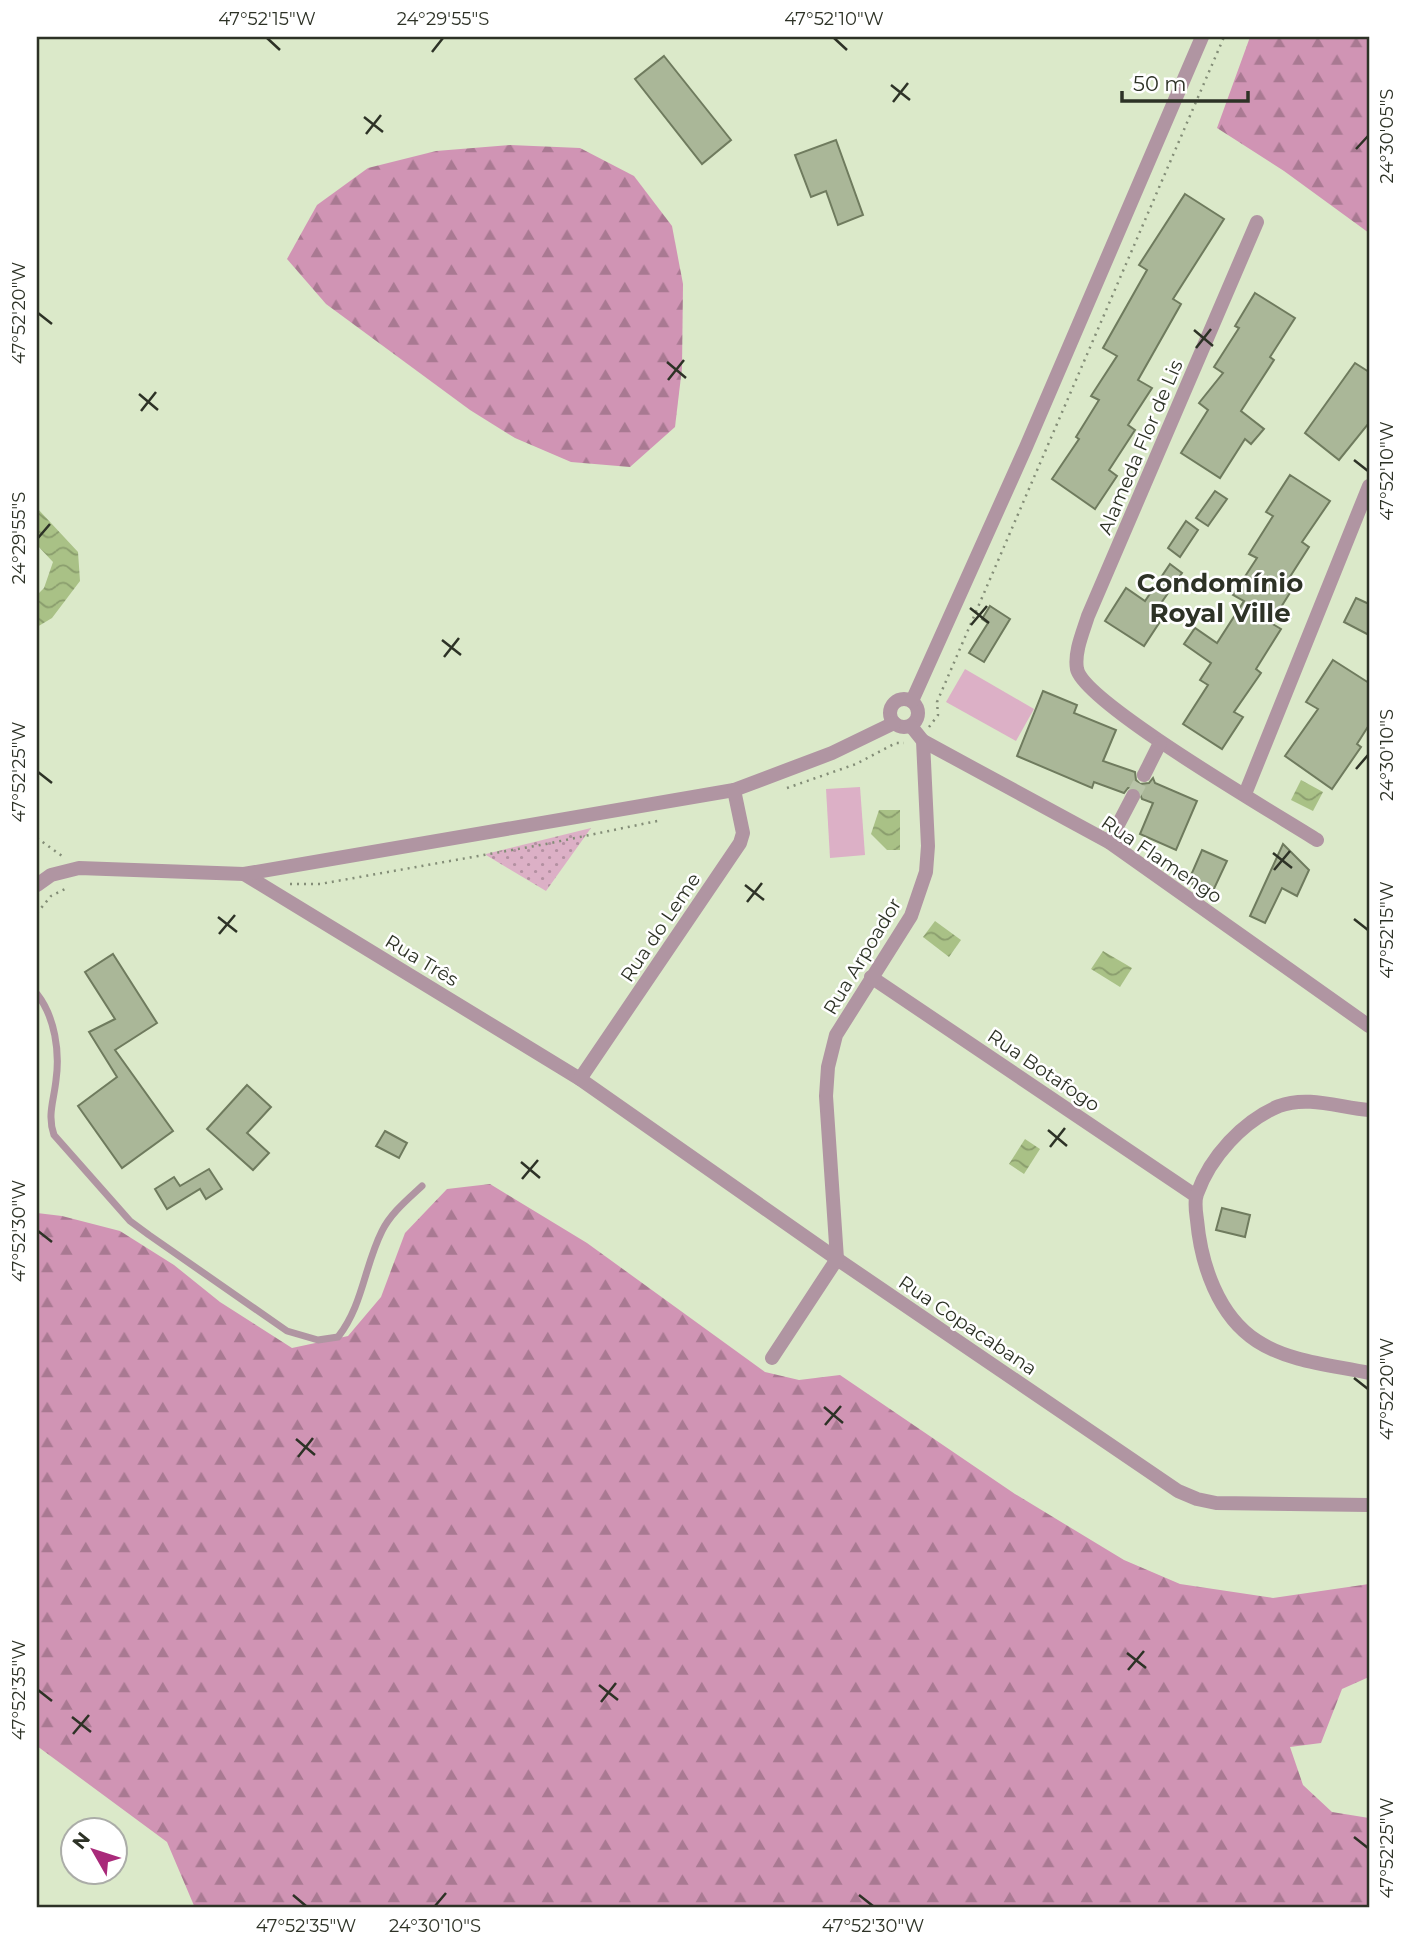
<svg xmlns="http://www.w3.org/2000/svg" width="1406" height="1945" font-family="Montserrat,sans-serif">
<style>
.green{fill:#dcb0c6}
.forest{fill:url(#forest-firs)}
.park{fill:url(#park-dots)}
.water{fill:url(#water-waves)}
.building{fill:#aab798;stroke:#6f7b5e;stroke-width:2}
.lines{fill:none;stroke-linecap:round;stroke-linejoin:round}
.street-tunnel{stroke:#b8c4a8;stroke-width:14;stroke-dasharray:14 7;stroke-linecap:butt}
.path{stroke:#838d77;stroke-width:2.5;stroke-dasharray:2 5;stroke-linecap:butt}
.lane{stroke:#b095a2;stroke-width:7}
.street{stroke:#b095a2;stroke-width:14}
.ticks{fill:none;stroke:#2d3226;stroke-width:2.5}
.labels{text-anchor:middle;stroke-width:5;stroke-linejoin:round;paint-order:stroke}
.street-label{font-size:19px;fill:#2d3226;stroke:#fff}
.district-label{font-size:26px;font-weight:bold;fill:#2d3226;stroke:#fff}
.neatline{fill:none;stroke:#2d3226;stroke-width:2.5}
.ticks-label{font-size:18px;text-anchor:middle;fill:#2d3226}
</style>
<defs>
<pattern id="forest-firs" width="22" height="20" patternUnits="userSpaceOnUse" patternTransform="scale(1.75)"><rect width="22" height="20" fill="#d094b4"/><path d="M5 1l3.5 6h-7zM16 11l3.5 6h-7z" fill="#a97992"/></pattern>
<pattern id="park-dots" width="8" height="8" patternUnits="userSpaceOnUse" patternTransform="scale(1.75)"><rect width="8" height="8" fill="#dcb0c6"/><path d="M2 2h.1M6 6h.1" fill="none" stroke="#b390a1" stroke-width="1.8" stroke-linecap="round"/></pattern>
<pattern id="water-waves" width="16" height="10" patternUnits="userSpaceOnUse" patternTransform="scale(1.75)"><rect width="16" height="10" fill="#a9c186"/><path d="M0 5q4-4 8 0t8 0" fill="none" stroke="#8a9d6d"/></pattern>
</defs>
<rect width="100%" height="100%" fill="#dbe9c9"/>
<g class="green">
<polygon points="965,669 1034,709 1016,741 946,702"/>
<polygon points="860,787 865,855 830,858 826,789"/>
</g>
<g class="forest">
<polygon points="1250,37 1369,37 1369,233 1284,171 1217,128"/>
<polygon points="510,145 580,148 634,176 672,226 683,284 682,368 675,427 630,467 571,462 515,438 470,410 326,304 287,259 317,205 368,168 436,151"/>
<polygon points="490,1184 587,1243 765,1372 799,1380 840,1375 1015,1494 1124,1560 1180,1584 1273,1598 1369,1584 1369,1677 1342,1689 1321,1743 1290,1747 1303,1785 1332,1812 1369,1818 1369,1908 195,1908 167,1842 37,1746 37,1213 62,1216 120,1231 174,1265 220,1302 292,1348 348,1336 381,1297 405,1233 447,1189"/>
</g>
<polygon class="park" points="591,828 546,891 486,855 486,854"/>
<g class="water">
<polygon points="37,508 78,552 80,581 52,618 37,627 37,595 44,588 53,562 37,545"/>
<polygon points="1301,780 1323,792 1313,811 1291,800"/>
<polygon points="879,810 900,810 900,850 887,850 871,834"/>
<polygon points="935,921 961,940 949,957 923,937"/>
<polygon points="1103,951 1132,968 1120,987 1091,969"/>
<polygon points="1025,1139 1040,1149 1024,1174 1009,1164"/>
</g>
<g class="building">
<polygon points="664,56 731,140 702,164 635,79"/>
<polygon points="836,140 863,215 838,225 826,191 811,197 795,155"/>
<polygon points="1185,194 1224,219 1173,299 1181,304 1138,380 1152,388 1128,425 1135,430 1109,470 1117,476 1095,509 1052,479 1079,439 1076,437 1099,400 1091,396 1117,356 1103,348 1147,270 1139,265"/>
<polygon points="1255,293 1295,318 1270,357 1274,360 1241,411 1264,429 1251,444 1245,439 1220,478 1181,453 1208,410 1199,403 1223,373 1214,367 1239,328 1235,326"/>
<polygon points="1355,363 1369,372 1369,423 1339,460 1305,433"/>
<polygon points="1290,475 1330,501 1302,542 1309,547 1286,583 1293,588 1271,623 1281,629 1256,669 1261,673 1234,712 1243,717 1222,749 1183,724 1208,685 1200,680 1211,663 1184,644 1195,628 1217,643 1244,601 1233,595 1257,558 1249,554 1273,516 1266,512"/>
<polygon points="1215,491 1227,499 1208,526 1196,518"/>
<polygon points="1186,521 1198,530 1180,557 1168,548"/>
<polygon points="1170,564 1182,573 1157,609 1165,614 1144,646 1105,621 1126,588 1145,601"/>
<polygon points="1356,598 1369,604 1369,635 1344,622"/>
<polygon points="990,606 1010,619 984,662 969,653 988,623 982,619"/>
<polygon points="1333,660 1369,683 1369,725 1357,744 1361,747 1332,789 1285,756 1318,709 1306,702"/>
<polygon points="1043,691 1077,705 1074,713 1116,730 1103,761 1135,772 1136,780 1140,784 1149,783 1153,778 1155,783 1197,801 1176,850 1140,834 1153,803 1142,799 1138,788 1128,788 1124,793 1094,782 1092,788 1017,756"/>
<polygon points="1283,844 1309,870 1297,896 1282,888 1265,923 1250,916"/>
<polygon points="1202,850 1227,861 1212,893 1188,882"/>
<polygon points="113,954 157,1023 115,1050 173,1131 122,1168 78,1106 117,1077 89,1032 115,1019 85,972"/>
<polygon points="247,1085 271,1107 247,1133 269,1153 253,1170 207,1129"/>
<polygon points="385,1131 407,1143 399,1158 376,1146"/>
<polygon points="209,1169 222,1189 206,1199 200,1189 167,1209 155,1189 174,1177 180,1186"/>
<polygon points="1222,1208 1250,1215 1245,1237 1216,1230"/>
</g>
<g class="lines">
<polyline class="street-tunnel" points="1133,796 1144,775"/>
<g class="path">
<polyline points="929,727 938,715 937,702 1224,37"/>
<polyline points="787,788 856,764 896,743 904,743"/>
<polyline points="37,838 62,856"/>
<polyline points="290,884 320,884 546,844 662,820"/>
<polyline points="37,913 51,896 65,889"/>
</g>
<path class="lane" d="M37,994C55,1017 60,1052 56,1080C54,1100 47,1115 54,1135L130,1221L149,1235L287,1331L318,1340L338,1337C363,1305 364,1267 382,1231C391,1213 407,1200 422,1186"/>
<g class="street">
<path d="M1257,222L1088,616C1083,632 1074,652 1077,669C1084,703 1278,815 1317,840"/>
<circle cx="904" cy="713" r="14"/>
<polyline points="912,701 1026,447 1202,37"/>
<polyline points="923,741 1109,842 1369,1026"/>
<polyline points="1144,775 1160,743"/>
<polyline points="1245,794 1369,486"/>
<polyline points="1109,842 1133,796"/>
<polyline points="244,874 580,1079 837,1259 1178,1491 1197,1499 1216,1503 1369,1505"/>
<polyline points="37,885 51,875 79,868 244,874 734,790 832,753 894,723"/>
<polyline points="871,977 1196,1196"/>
<polyline points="580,1079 740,843 743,833 734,790"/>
<path d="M1369,1110C1341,1108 1308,1095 1279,1106C1243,1121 1210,1157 1197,1194C1194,1202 1196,1212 1197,1220C1201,1264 1218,1316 1257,1341C1289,1362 1332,1365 1369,1373"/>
<polyline points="772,1358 837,1259 826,1096 828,1067 836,1035 911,916 926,872 928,846 923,741 911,726"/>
</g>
</g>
<path class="ticks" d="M267,38L280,50M834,38L847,50M432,52L443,38M891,85L910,100M893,102L908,83M364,117L383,132M366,134L381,115M1356,149L1368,136M38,313L52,324M1194,330L1213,346M1196,348L1211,329M667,362L686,378M668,380L684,360M139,394L158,410M141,411L156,392M1354,460L1368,471M38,538L50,524M970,608L989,623M971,625L987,606M442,640L461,655M444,657L459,638M1356,769L1368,755M38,772L52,783M1273,853L1292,868M1274,870L1290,851M745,885L764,900M747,902L762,883M218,917L237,932M1354,919L1368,930M219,934L235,915M1048,1130L1067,1146M1050,1147L1065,1128M521,1162L540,1178M522,1179L538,1160M38,1231L52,1242M1354,1378L1368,1389M824,1407L843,1423M825,1425L841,1406M296,1439L315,1455M298,1457L313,1438M1127,1653L1146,1668M1128,1670L1144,1651M599,1685L618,1700M38,1690L52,1701M601,1702L616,1683M72,1717L91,1732M73,1734L89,1715M1354,1837L1368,1848M293,1895L306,1906M859,1895L873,1906M435,1906L446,1893"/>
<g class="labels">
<g class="street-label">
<text transform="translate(1140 447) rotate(-67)" y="7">Alameda Flor de Lis</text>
<text transform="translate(1162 859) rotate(34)" y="7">Rua Flamengo</text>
<text transform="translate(660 927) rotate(-56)" y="7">Rua do Leme</text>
<text transform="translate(862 956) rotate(-59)" y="7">Rua Arpoador</text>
<text transform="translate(422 960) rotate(31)" y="7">Rua Três</text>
<text transform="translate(1044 1070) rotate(34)" y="7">Rua Botafogo</text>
<text transform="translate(968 1325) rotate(34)" y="7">Rua Copacabana</text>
</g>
<g class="district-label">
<text x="1220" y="592">Condomínio<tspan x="1220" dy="30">Royal Ville</tspan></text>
</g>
</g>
<rect width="1406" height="1945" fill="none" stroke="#ffffff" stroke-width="77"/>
<g transform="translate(94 1851) rotate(309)"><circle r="33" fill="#ffffff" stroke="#abada8" stroke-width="2"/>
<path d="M0-5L12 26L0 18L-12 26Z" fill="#a92a7a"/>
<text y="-10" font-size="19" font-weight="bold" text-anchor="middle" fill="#2d3226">N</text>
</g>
<path d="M1122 91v10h126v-10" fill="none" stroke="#2d3226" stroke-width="3.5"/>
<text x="1133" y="91" font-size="21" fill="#2d3226" stroke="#ffffff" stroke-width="5" paint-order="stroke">50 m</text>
<rect x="38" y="38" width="1330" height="1868" class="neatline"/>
<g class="ticks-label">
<text x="267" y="25">47°52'15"W</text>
<text x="443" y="25">24°29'55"S</text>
<text x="834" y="25">47°52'10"W</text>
<text transform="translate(1387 136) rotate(-90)" y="6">24°30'05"S</text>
<text transform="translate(19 313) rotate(-90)" y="6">47°52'20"W</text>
<text transform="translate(1387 471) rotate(-90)" y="6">47°52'10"W</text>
<text transform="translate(19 538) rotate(-90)" y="6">24°29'55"S</text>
<text transform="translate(1387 755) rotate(-90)" y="6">24°30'10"S</text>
<text transform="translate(19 772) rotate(-90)" y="6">47°52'25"W</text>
<text transform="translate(1387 930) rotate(-90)" y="6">47°52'15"W</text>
<text transform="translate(19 1231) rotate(-90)" y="6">47°52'30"W</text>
<text transform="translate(1387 1389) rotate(-90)" y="6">47°52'20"W</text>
<text transform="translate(19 1690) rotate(-90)" y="6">47°52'35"W</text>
<text transform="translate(1387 1848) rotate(-90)" y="6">47°52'25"W</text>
<text x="306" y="1932">47°52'35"W</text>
<text x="435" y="1932">24°30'10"S</text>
<text x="873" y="1932">47°52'30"W</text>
</g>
</svg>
